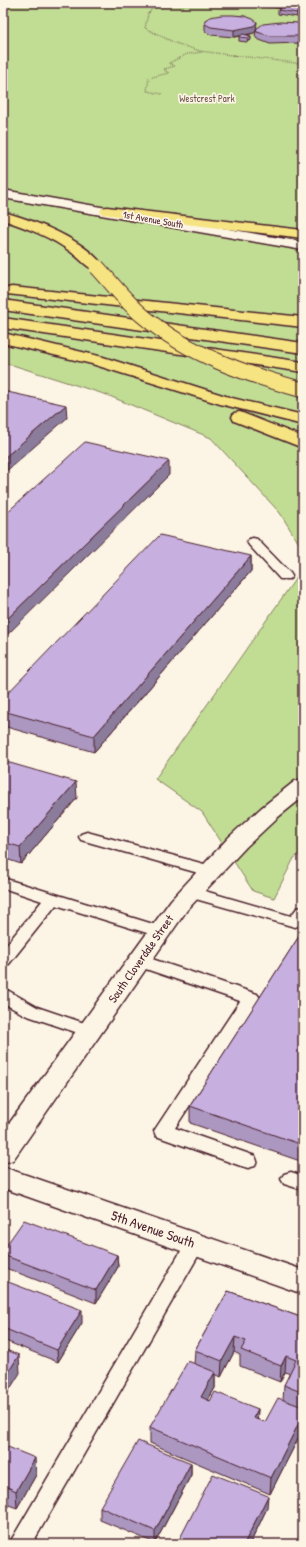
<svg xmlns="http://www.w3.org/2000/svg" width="306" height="1547" font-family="'Patrick Hand',sans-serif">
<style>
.green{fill:#c1dd94;stroke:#867e60}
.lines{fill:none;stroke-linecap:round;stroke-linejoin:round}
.lane-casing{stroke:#4a1f2b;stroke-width:3}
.secondary-casing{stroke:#4a1f2b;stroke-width:3}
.highway-casing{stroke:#4a1f2b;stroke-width:3}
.path{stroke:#4a1f2b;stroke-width:1.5;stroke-dasharray:0.5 1.5;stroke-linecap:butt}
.lane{fill:#fcf5e5;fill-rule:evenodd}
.secondary{fill:#fcf5e5;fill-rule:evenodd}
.highway{fill:#f6e381;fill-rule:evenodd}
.highway-bridge-casing{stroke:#4a1f2b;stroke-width:17;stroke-linecap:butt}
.highway-bridge{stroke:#f6e381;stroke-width:15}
.wall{fill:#ab97c0;stroke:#4a1f2b;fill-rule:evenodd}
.shaded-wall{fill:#8b7b9c;stroke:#4a1f2b}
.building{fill:#c7b0df;stroke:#4a1f2b}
.labels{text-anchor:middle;stroke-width:3.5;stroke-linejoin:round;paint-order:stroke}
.far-park-label{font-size:10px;fill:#684e45;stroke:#fcf5e5}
.far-street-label{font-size:10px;fill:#4a1f2b;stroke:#fcf5e5}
.street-label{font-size:12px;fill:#4a1f2b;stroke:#fcf5e5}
.near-street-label{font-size:14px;fill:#4a1f2b;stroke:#fcf5e5}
</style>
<rect width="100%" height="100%" fill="#fcf5e5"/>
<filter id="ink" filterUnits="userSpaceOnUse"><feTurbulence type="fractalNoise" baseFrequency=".025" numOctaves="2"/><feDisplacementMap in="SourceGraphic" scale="8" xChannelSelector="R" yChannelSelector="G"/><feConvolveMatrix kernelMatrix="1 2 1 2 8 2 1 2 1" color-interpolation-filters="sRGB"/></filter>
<g filter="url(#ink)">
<g class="green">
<polygon points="3,3 303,3 303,550 280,513 211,438 107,395 3,362"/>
<polygon points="303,568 303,852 294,858 274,898 253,891 202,812 155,779"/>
</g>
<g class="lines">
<defs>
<g id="lane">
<polygon points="258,3 280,3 303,6 303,10 262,5"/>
<polygon points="253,538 257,539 290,573 292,576 290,579 280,579 249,545 247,542 249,539"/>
<polygon points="87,832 215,867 217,871 215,875 209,876 81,840 79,837 81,834"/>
<polygon points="3,878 166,928 168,932 166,936 160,937 56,905 9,964 3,966 3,949 42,901 3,888"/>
<path d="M191,887L291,916L297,908L303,907C303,916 306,924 295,927L185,896L183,892L185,888Z"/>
<polygon points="140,955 257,994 260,998 175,1128 255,1156 257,1161 255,1166 248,1168 241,1166 156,1136 154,1131 240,1001 134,965 132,961 134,957"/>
<polygon points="3,989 9,991 37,1007 96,1027 99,1031 96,1035 90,1037 25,1015 3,1003"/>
<polygon points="291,1172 303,1176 303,1190 284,1184 281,1179 284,1174"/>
<polygon points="195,1236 202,1239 205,1244 32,1544 9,1544 188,1239"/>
</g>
<g id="secondary">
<polygon points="3,190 303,242 303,250 3,198"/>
<polygon points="303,779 303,797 277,818 246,847 187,910 13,1160 3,1163 3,1132 171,900 229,837 261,808 295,781"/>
<polygon points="3,1167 303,1270 303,1294 3,1188"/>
</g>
<g id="highway">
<polygon points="107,207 303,230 303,238 102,214 100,211 102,208"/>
<path d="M3,212C34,220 86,240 104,267L102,270C90,273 81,259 71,252C51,237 27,228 3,220Z"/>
<polygon points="12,287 303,317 303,327 7,294 5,291 7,288"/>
<polygon points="3,300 303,343 303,353 3,310"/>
<polygon points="3,318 303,362 303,372 3,328"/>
<polygon points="3,333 103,357 232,398 303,415 303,425 220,404 92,364 3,343"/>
<polygon points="240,412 303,437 303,448 234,421 232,417 234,413"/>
</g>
</defs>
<use href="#lane" class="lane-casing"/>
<use href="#secondary" class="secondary-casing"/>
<use href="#highway" class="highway-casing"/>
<g class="path">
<polyline points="157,3 148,14 145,28 175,43 200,51 303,64"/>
<polyline points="162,94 147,91 149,78 168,73 164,69 175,66 169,63 187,54 202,52"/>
</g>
<use href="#lane" class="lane"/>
<use href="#secondary" class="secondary"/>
<use href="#highway" class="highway"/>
<defs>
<path id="highway-bridge" d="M97,267C112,283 126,302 143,316C189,355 246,374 303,390"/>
</defs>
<use href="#highway-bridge" class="highway-bridge-casing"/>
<use href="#highway-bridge" class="highway-bridge"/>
</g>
<g class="wall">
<polygon points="303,9 302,13 297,17 278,14 278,10"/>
<polygon points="205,20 256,28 303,25 303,42 299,43 270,44 257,39 255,36 256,31 254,33 246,35 251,40 247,42 239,41 239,37 240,36 234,37 211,35 205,31"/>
<polygon points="251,556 251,571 94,752 3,726 3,698"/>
<polygon points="3,761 77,798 21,864 3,858"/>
<polygon points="303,930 303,1162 190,1123 190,1106"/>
<polygon points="3,1250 117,1255 118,1267 96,1303 3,1267"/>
<polygon points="3,1280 82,1323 58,1362 3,1340"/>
<path d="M228,1291L303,1318V1429L270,1494L150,1443V1427L194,1364L195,1350ZM234,1352L240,1355V1366L280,1382L285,1372L290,1374L284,1385L283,1400L265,1422L257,1419L258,1409L208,1400L215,1388V1374L221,1377Z"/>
<polygon points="3,1445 36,1475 17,1508 6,1504 3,1509"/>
<polygon points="191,1463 191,1475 155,1543 100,1520 100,1507"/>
<polygon points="267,1508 250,1544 179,1544 179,1540"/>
</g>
<g class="shaded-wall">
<polygon points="303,9 302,13 297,17 297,13"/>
<polygon points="257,22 256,30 256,29 256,31 254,33 234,37 234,30"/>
<polygon points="303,35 303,42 299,43 299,36"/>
<polygon points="251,36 251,40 247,42 248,38"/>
<polygon points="66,405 67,418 3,474 3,459"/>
<polygon points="169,461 169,475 3,639 3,623"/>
<polygon points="251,556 251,571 94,752 94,736"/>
<polygon points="76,782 77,798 21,864 20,847"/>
<polygon points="117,1255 118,1267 96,1303 96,1290"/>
<polygon points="82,1310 82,1323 58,1362 57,1350"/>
<polygon points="235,1337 234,1352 221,1377 222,1361"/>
<polygon points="19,1355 20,1373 3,1400 3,1381"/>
<polygon points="286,1356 285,1372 280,1382 281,1366"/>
<polygon points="215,1372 215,1388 200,1413 201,1397"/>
<polygon points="258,1409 257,1425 253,1418"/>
<polygon points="303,1415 303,1429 270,1494 271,1478"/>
<polygon points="35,1458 36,1475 17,1508 16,1491"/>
<polygon points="191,1463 191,1475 155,1543 155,1531"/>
<polygon points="5,1486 6,1504 3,1509 3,1490"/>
<polygon points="268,1496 267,1508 250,1544 244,1544"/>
</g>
<g class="building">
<polygon points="284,6 303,9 297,13 278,10"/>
<polygon points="221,15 233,15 245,16 253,19 257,22 254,26 234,30 211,27 205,24 205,20 210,17"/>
<polygon points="280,22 299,23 303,25 303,35 299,36 271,36 257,32 256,29 263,24"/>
<polygon points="243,34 251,36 248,38 239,37"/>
<polygon points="3,391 66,405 3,459"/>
<polygon points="85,442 169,461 3,623 3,516"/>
<polygon points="160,535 251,556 94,736 3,711 3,698"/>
<polygon points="3,761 76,782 20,847 3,842"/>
<polygon points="303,930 303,1145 190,1106"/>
<polygon points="24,1220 117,1255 96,1290 3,1255 3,1250"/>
<polygon points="3,1280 82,1310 57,1350 3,1328"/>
<polygon points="228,1291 303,1318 303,1393 284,1385 296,1360 286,1356 281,1366 241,1350 246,1341 235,1337 222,1361 195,1350"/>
<polygon points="3,1349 19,1355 3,1381"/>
<polygon points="188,1361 215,1372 201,1397 210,1401 215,1392 258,1409 253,1418 265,1422 278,1398 303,1407 303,1415 271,1478 150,1427"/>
<polygon points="138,1441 191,1463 155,1531 100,1507"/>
<polygon points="3,1445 35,1458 16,1491 5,1486 3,1490"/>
<polygon points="213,1474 268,1496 244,1544 187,1544 179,1540"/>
<polygon points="137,1542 142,1544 136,1544"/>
</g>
</g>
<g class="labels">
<g class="far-park-label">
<text x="207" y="102">Westcrest Park</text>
</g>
<g class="far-street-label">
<text transform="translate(153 219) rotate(10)" y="4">1st Avenue South</text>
</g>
<g class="street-label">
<text transform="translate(141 959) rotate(-55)" y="4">South Cloverdale Street</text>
</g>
<g class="near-street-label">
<text transform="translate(153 1229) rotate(19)" y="5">5th Avenue South</text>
</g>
</g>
<rect width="306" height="1547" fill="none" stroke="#fcf5e5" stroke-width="16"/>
<rect x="8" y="8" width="290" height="1531" fill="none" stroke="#4a1f2b" stroke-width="1.5" filter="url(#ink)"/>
</svg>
